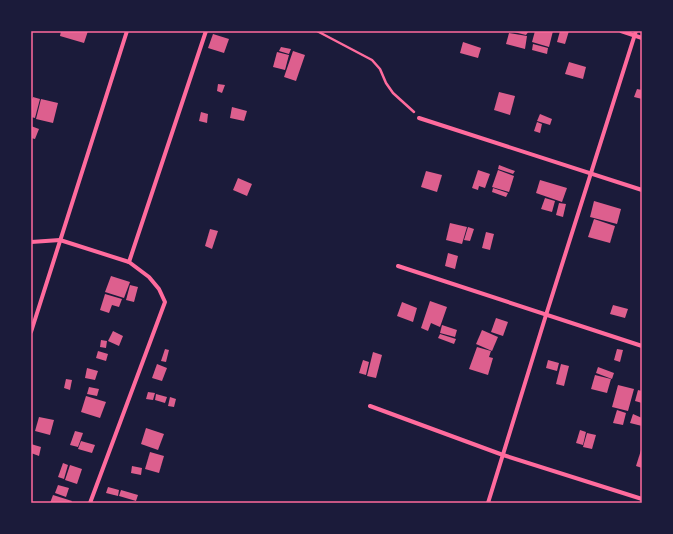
<svg xmlns="http://www.w3.org/2000/svg" width="673" height="534" font-family="'Golos Text',sans-serif">
<style>
.building{fill:#dd5f8e}
.lines{fill:none;stroke-linecap:round;stroke-linejoin:round}
.path{stroke:#ff6b9d;stroke-width:2.5}
.minor{stroke:#ff6b9d;stroke-width:4}
.neatline{fill:none;stroke:#ff6b9d;stroke-width:1.5}
</style>
<rect width="100%" height="100%" fill="#1b1b3a"/>
<g class="building">
<polygon points="61,31 88,31 84,43 60,36"/>
<polygon points="510,31 529,31 526,35"/>
<polygon points="535,31 553,31 549,47 532,42"/>
<polygon points="560,31 569,31 565,44 557,42"/>
<polygon points="509,33 527,36 525,49 506,44"/>
<polygon points="213,34 229,39 224,53 208,48"/>
<polygon points="463,42 481,48 478,58 460,53"/>
<polygon points="533,44 548,48 547,54 532,50"/>
<polygon points="281,47 291,49 289,54 279,51"/>
<polygon points="293,51 305,55 296,81 284,77"/>
<polygon points="277,52 289,55 285,70 273,67"/>
<polygon points="569,62 586,67 583,79 565,74"/>
<polygon points="218,84 225,85 222,93 217,91"/>
<polygon points="637,89 642,90 642,99 634,97"/>
<polygon points="499,92 515,96 510,115 494,110"/>
<polygon points="33,97 40,99 35,118 31,117 31,102"/>
<polygon points="41,99 58,103 53,123 36,119"/>
<polygon points="232,107 247,111 244,121 230,118"/>
<polygon points="201,112 208,114 207,123 199,121"/>
<polygon points="540,114 552,119 550,125 537,121"/>
<polygon points="537,122 542,124 540,133 534,131"/>
<polygon points="31,126 39,129 35,139 31,138"/>
<polygon points="499,165 515,171 513,174 498,169"/>
<polygon points="478,170 490,174 485,188 479,186 478,190 472,188"/>
<polygon points="498,170 514,176 509,192 492,187"/>
<polygon points="426,171 442,175 437,192 421,187"/>
<polygon points="238,178 252,184 247,196 233,190"/>
<polygon points="540,180 567,188 562,202 536,193"/>
<polygon points="493,188 508,193 506,197 492,192"/>
<polygon points="545,198 555,201 552,212 541,209"/>
<polygon points="594,201 621,209 617,224 590,217"/>
<polygon points="559,203 566,204 563,217 556,215"/>
<polygon points="594,219 615,226 610,243 588,237"/>
<polygon points="450,223 467,227 462,244 446,240"/>
<polygon points="468,227 474,229 470,241 464,240"/>
<polygon points="210,229 218,231 212,249 205,246"/>
<polygon points="486,232 494,234 490,250 482,248"/>
<polygon points="448,253 458,256 455,269 445,266"/>
<polygon points="111,276 130,282 124,298 105,292"/>
<polygon points="130,285 138,287 134,302 126,300"/>
<polygon points="105,294 122,299 119,307 112,305 109,313 100,310"/>
<polygon points="430,301 447,307 440,327 431,323 428,331 421,328"/>
<polygon points="402,302 417,308 413,322 397,316"/>
<polygon points="613,305 628,309 625,318 610,314"/>
<polygon points="496,318 508,322 503,336 491,332"/>
<polygon points="442,325 457,330 455,337 440,333"/>
<polygon points="482,330 498,337 492,351 476,344"/>
<polygon points="113,331 123,336 119,346 108,341"/>
<polygon points="440,334 456,339 454,344 438,338"/>
<polygon points="101,340 107,341 106,348 100,347"/>
<polygon points="477,347 491,351 489,357 493,358 488,375 469,369"/>
<polygon points="165,349 169,350 166,362 161,361"/>
<polygon points="617,349 623,350 620,362 614,360"/>
<polygon points="98,351 108,354 106,361 96,358"/>
<polygon points="373,352 382,355 376,378 367,376"/>
<polygon points="363,360 369,362 366,375 359,373"/>
<polygon points="548,360 559,363 557,371 546,368"/>
<polygon points="157,364 167,368 162,381 152,378"/>
<polygon points="561,364 569,366 564,386 556,384"/>
<polygon points="598,367 614,373 612,379 596,373"/>
<polygon points="87,368 98,371 95,380 85,378"/>
<polygon points="595,375 611,379 607,393 591,389"/>
<polygon points="66,379 72,380 70,390 64,388"/>
<polygon points="618,385 634,389 628,411 612,407"/>
<polygon points="89,387 99,389 97,396 87,394"/>
<polygon points="638,390 642,391 642,403 635,401"/>
<polygon points="148,392 155,393 153,400 146,399"/>
<polygon points="156,394 167,397 165,403 155,400"/>
<polygon points="86,396 106,402 100,418 81,412"/>
<polygon points="170,397 176,399 174,407 168,406"/>
<polygon points="617,410 626,413 623,425 613,423"/>
<polygon points="633,414 642,418 642,426 630,423"/>
<polygon points="39,417 54,420 50,435 35,431"/>
<polygon points="146,428 164,434 158,450 141,444"/>
<polygon points="580,430 586,432 583,445 576,443"/>
<polygon points="75,431 83,433 78,447 70,445"/>
<polygon points="587,433 596,435 592,449 583,447"/>
<polygon points="81,441 95,445 92,453 78,449"/>
<polygon points="31,444 41,447 39,456 31,453"/>
<polygon points="642,447 642,468 636,466"/>
<polygon points="150,452 164,456 159,473 145,469"/>
<polygon points="63,463 68,465 64,479 58,477"/>
<polygon points="70,465 82,469 77,484 65,480"/>
<polygon points="132,466 142,468 141,475 131,473"/>
<polygon points="58,485 69,488 66,497 55,493"/>
<polygon points="108,487 119,490 118,496 106,493"/>
<polygon points="121,490 138,495 136,501 119,496"/>
<polygon points="53,495 72,501 71,503 50,503"/>
</g>
<g class="lines">
<polyline class="path" points="317,31 372,60 380,69 386,83 393,93 414,112"/>
<g class="minor">
<polyline points="621,31 642,38"/>
<polyline points="419,118 642,190"/>
<polyline points="31,242 60,240 129,262 149,277 159,289 165,302 90,503"/>
<polyline points="129,262 206,31"/>
<polyline points="398,266 642,346"/>
<polyline points="31,332 127,31"/>
<polyline points="370,406 503,455 642,499"/>
<polyline points="488,503 546,315 636,31"/>
</g>
</g>
<rect width="673" height="534" fill="none" stroke="#1b1b3a" stroke-width="64"/>
<rect x="32" y="32" width="609" height="470" class="neatline"/>
</svg>
